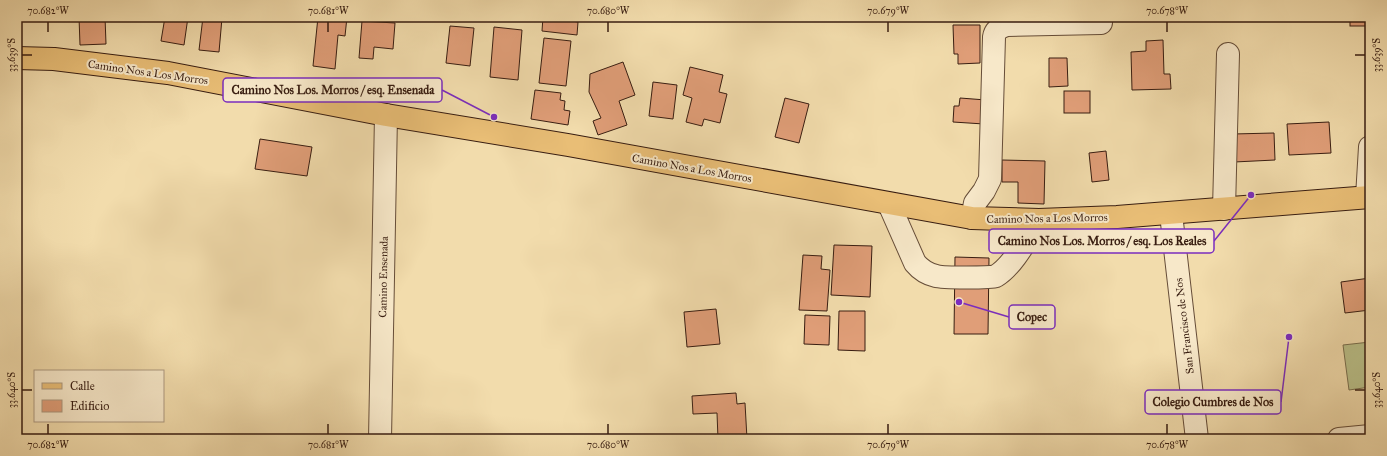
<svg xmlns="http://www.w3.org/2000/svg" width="1387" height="456" font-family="'IM FELL Great Primer',serif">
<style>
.green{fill:#bac089;stroke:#796e4d}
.building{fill:#e09e78;stroke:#381d11}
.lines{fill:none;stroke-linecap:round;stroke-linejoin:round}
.minor-casing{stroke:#664d38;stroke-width:24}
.major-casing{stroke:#381d11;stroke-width:24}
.minor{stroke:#f7e8c9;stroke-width:22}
.major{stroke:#e9be76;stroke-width:22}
.ticks{fill:none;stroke:#381d11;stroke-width:1.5}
.labels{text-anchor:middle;stroke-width:4;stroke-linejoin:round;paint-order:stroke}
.street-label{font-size:11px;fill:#381d11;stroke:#f7e8c9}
.leader{fill:none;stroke:#7b2cbf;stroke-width:1.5}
.callout-dot{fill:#7b2cbf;stroke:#f7e8c9;stroke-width:1.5}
.callout{fill:#f7e8c9;stroke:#7b2cbf;stroke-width:1.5}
.callout-label{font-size:12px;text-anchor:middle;font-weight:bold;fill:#381d11}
.neatline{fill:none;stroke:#381d11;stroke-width:1.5}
.ticks-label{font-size:10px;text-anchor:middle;fill:#381d11}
</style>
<rect width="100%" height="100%" fill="#f2dcac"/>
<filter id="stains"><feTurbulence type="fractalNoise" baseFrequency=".005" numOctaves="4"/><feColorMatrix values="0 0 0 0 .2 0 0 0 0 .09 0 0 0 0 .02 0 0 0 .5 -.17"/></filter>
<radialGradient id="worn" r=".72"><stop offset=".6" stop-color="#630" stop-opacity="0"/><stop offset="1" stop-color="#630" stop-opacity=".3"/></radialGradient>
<polygon class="green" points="1370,342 1370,387 1349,390 1343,345"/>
<g class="building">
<polygon points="79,17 105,17 106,44 80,45"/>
<polygon points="165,17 188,17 184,45 161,41"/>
<polygon points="203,17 222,18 219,52 199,50"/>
<polygon points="318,17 347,17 345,36 338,35 335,69 313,66"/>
<polygon points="543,17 572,17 572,21 578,22 577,35 542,31"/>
<rect x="1350" y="17" width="20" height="9"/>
<polygon points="362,21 395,23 393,49 374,47 373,59 359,58"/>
<polygon points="953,25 980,25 980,63 958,64 958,54 954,54"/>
<polygon points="450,26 474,28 470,66 446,63"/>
<polygon points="494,27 522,30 518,80 490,77"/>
<polygon points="544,38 571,41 566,86 539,83"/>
<polygon points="1163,40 1164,74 1170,74 1171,89 1132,90 1131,52 1146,51 1146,41"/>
<polygon points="1049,58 1067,58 1068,86 1049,87"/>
<polygon points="623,62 635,95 619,101 627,125 598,135 593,121 601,118 589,92 590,74"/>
<polygon points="690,67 723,75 719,92 727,94 720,123 704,119 702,126 686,122 692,98 683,95"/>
<polygon points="653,82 677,85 673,119 649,116"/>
<polygon points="535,90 561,93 560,100 565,101 564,110 570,111 568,125 531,119"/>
<rect x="1064" y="91" width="26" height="22"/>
<polygon points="785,98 809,104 799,143 775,137"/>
<polygon points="960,98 986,100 984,124 953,122 954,106 959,106"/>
<polygon points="1329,122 1331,153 1289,155 1287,124"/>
<polygon points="1274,133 1275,160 1234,162 1233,134"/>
<polygon points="260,139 312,147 307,176 255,169"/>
<polygon points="1106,151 1109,180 1092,182 1089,153"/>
<polygon points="1002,160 1045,161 1044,204 1018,203 1018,182 1002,182"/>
<polygon points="834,245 872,246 870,297 831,295"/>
<polygon points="803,255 822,256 821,269 830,270 827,311 799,310"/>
<polygon points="955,257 989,258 988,334 954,334"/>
<polygon points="1370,278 1370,310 1345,313 1341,282"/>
<polygon points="716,309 720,344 687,347 684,312"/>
<polygon points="839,311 865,311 865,351 838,350"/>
<polygon points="805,315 830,316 829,345 804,344"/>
<polygon points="736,393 737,404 745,403 747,439 718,439 717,413 693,414 692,396"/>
</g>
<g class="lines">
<defs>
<g id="minor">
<polyline points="1367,197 1370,147"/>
<path d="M889,204L915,263C920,269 927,274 936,276C943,278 990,278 996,276C1013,266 1028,237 1039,220"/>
<polyline points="1224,209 1228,54"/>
<polyline points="1171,214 1197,439"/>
<path d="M972,218L975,203L984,191L990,179L994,37C995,30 1000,27 1007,25L1101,23"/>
<polyline points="380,439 386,115"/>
<polyline points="1339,439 1370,436"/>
</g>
<polyline id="major" points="17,58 54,59 168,73 386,115 568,145 972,218 1039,220 1117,217 1370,197"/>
</defs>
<use href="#minor" class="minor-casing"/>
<use href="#major" class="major-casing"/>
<use href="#minor" class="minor"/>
<use href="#major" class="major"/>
</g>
<path class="ticks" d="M48,22V32M328,22V32M608,22V32M888,22V32M1167,22V32M22,55H32M1355,55H1365M22,390H32M1355,390H1365M48,424V434M328,424V434M608,424V434M888,424V434M1167,424V434"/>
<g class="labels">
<g class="street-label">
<text transform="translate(148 72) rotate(8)" y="4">Camino Nos a Los Morros</text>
<text transform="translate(692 168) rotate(10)" y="4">Camino Nos a Los Morros</text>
<text transform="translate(1047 218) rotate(-1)" y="4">Camino Nos a Los Morros</text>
<text transform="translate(383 277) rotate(-89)" y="4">Camino Ensenada</text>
<text transform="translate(1184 326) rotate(-97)" y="4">San Francisco de Nos</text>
</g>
</g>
<path class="leader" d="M494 117L442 90M1251 195L1214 241M959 302L1009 317M1289 337L1281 402"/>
<g class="callout-dot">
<circle cx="494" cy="117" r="4"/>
<circle cx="1251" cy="195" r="4"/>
<circle cx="959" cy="302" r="4"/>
<circle cx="1289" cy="337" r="4"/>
</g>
<g class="callout">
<rect x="223" y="78" width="219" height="24" rx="4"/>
<rect x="989" y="229" width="225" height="24" rx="4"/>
<rect x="1009" y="305" width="46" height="24" rx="4"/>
<rect x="1145" y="390" width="136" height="24" rx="4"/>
</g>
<g class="callout-label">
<text x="333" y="94">Camino Nos Los. Morros / esq. Ensenada</text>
<text x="1102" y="245">Camino Nos Los. Morros / esq. Los Reales</text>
<text x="1032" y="321">Copec</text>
<text x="1213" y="406">Colegio Cumbres de Nos</text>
</g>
<rect width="1387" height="456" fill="none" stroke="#f2dcac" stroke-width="44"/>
<rect x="34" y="370" width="130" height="52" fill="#f7e8c9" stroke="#ab977f"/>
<rect x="42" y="383" width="20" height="6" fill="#e9be76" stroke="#ab977f"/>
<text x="70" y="390" font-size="12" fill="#381d11">Calle</text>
<rect x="42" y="400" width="20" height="12" fill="#e09e78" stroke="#ab977f"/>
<text x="70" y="410" font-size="12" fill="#381d11">Edificio</text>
<rect x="22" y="22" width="1343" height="412" class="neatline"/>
<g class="ticks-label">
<text x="48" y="14">70.682°W</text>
<text x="328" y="14">70.681°W</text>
<text x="608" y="14">70.680°W</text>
<text x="888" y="14">70.679°W</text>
<text x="1167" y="14">70.678°W</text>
<text transform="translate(11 55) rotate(-90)" y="4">33.639°S</text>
<text transform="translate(1376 55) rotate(-90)" y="4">33.639°S</text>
<text transform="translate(11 390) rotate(-90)" y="4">33.640°S</text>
<text transform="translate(1376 390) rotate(-90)" y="4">33.640°S</text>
<text x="48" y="448">70.682°W</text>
<text x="328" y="448">70.681°W</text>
<text x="608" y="448">70.680°W</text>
<text x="888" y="448">70.679°W</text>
<text x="1167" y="448">70.678°W</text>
</g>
<rect width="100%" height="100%" filter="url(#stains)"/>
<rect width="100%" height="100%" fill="url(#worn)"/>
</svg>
